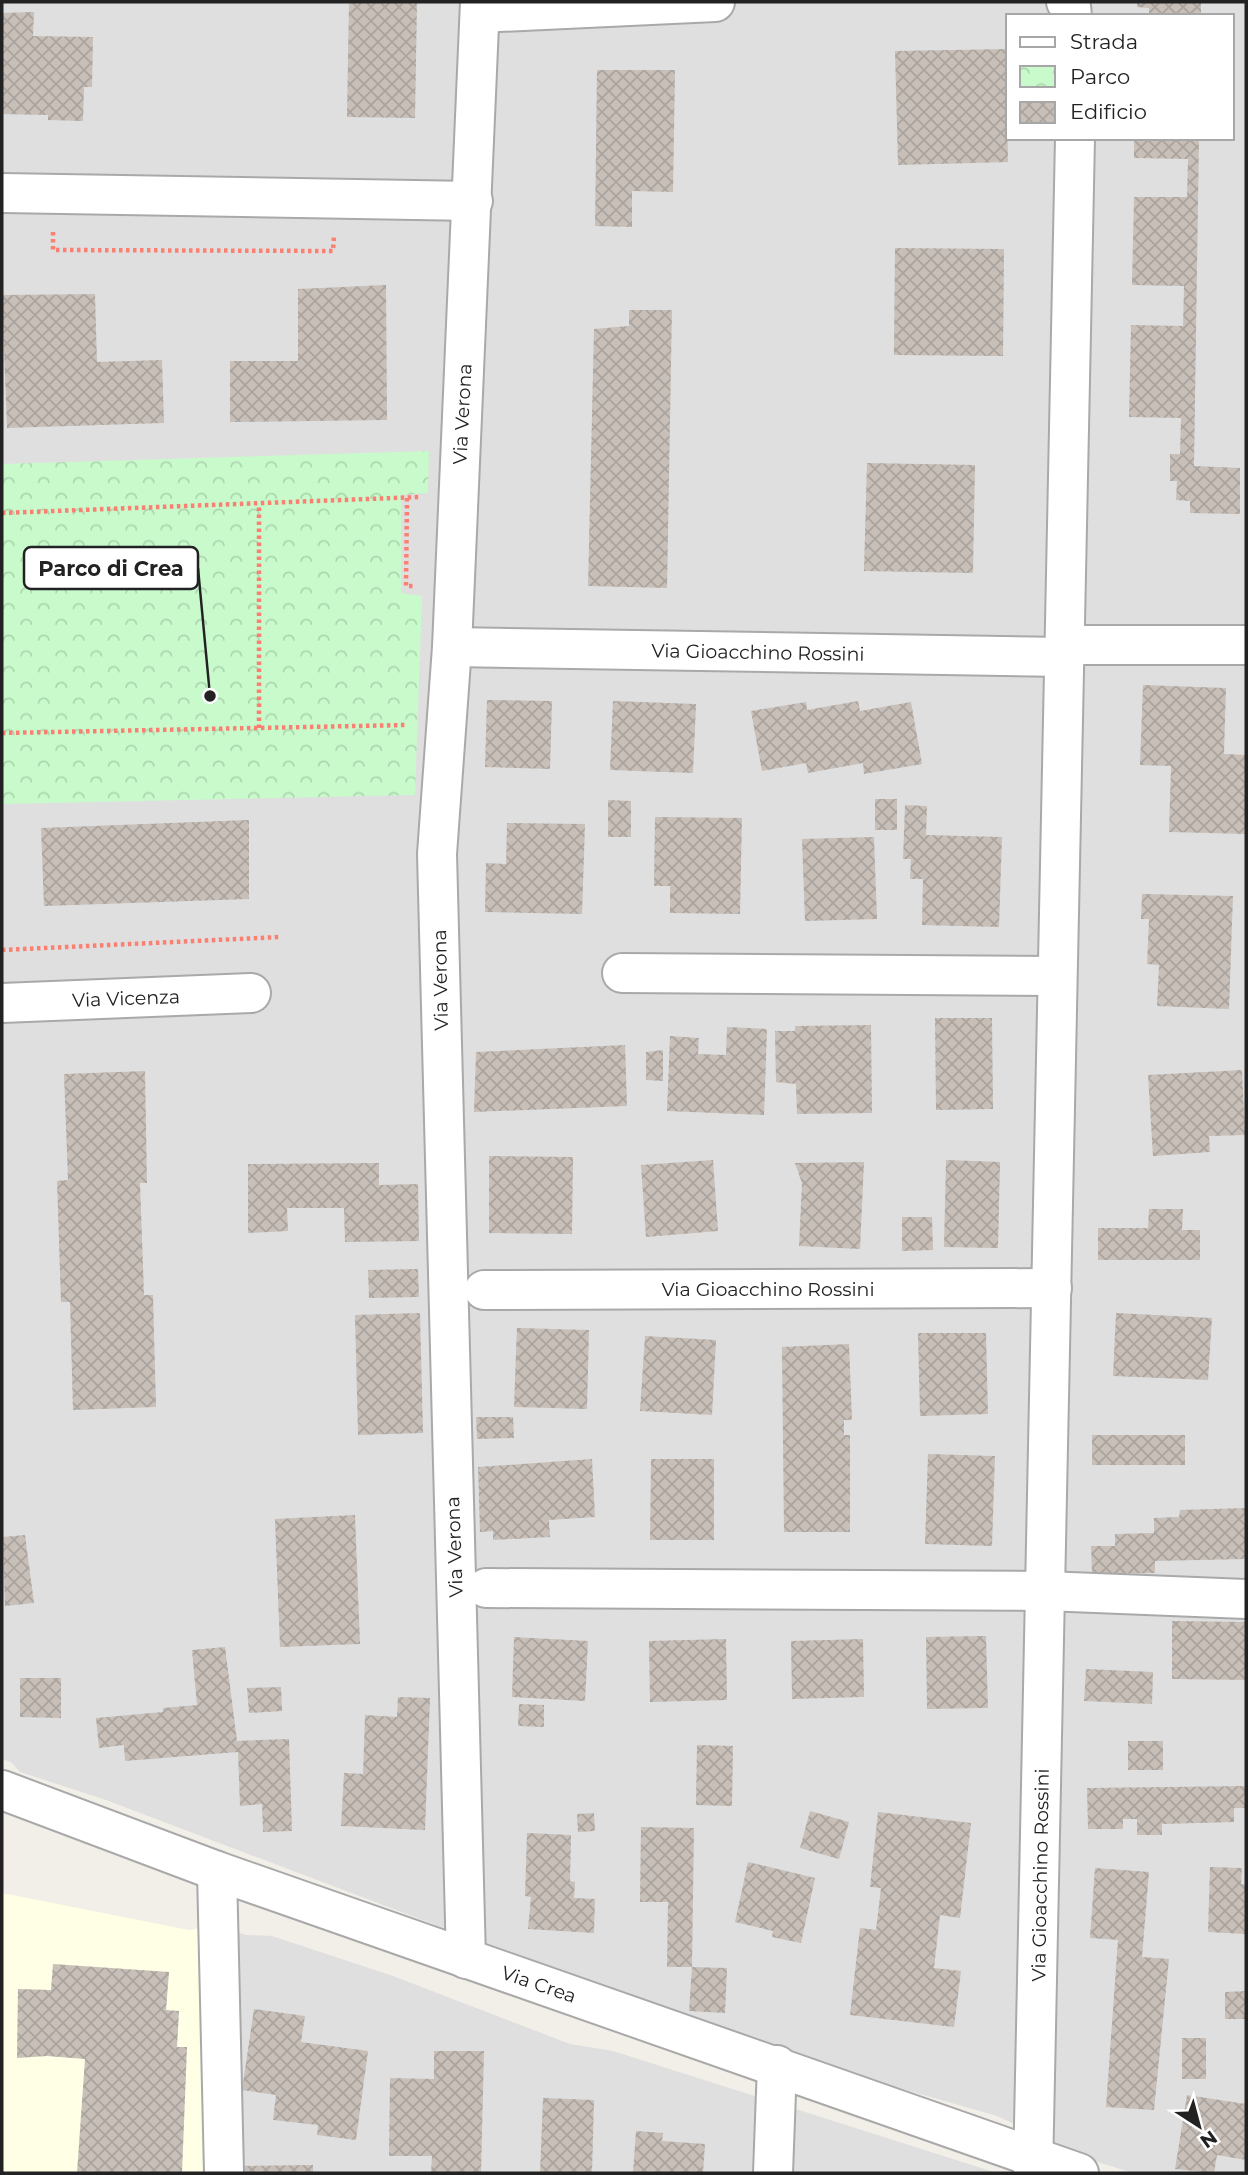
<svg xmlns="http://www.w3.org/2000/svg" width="1248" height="2175" font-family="Montserrat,sans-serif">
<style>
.residential{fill:#e0dfdf;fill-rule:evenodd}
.education{fill:#ffffe5}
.park{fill:url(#park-crowns)}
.building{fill:url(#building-cross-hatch)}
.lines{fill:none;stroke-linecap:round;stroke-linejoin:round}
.minor-casing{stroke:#a9a9a9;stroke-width:42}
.tertiary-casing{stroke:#a9a9a9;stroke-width:42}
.path{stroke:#fa8072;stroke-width:4.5;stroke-dasharray:3.5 3.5;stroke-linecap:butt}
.minor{stroke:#fff;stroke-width:38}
.tertiary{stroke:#fff;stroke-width:38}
.labels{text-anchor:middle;stroke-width:6;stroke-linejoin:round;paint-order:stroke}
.street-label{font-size:19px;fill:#222;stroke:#fff}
.leader{fill:none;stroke:#222;stroke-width:2.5}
.callout-dot{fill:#222;stroke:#fff;stroke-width:2.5}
.callout{fill:#fff;stroke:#222;stroke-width:2.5}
.callout-label{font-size:21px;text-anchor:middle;font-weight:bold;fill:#222}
</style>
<defs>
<pattern id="park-crowns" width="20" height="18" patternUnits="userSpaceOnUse" patternTransform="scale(1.75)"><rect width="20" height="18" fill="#c8facc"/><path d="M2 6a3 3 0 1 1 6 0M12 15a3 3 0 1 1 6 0" fill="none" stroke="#acd6af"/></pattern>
<pattern id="building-cross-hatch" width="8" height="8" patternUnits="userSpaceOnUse" patternTransform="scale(1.75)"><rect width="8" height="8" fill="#c7bfb8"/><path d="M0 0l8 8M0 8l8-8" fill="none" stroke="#aba49e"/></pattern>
</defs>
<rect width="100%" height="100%" fill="#f2efe9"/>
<g class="residential">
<path d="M2,2H1246V2173H1133L1091,2160L997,2116L857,2076L462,1935L106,1800L20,1772L11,1762L2,1759ZM1008,16H1232V138H1008Z"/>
<polygon points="230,1930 246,1935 272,1936 393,1976 570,2044 613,2051 997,2173 228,2173"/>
</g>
<polygon class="education" points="2,1893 189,1930 215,1925 228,2173 3,2173"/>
<polygon class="park" points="429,451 428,493 401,495 401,593 422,596 415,795 2,804 2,464"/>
<g class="building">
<polygon points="349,2 417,2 415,118 347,117"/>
<polygon points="1137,2 1201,2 1201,16 1149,16 1149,8 1137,7"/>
<polygon points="34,12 33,36 93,37 92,87 84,87 83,121 48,120 48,115 2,114 2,13"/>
<polygon points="1006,49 1008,162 898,165 895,51"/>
<polygon points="597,70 675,70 673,192 632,191 632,227 595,226"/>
<polygon points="1134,138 1199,138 1194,466 1240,468 1240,514 1190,513 1190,501 1176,500 1177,481 1170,481 1170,454 1180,454 1181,418 1129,417 1131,325 1183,326 1184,286 1132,285 1134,197 1187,197 1188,159 1134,158"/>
<polygon points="895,248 1004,249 1003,356 894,355"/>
<polygon points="386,285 387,420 230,422 230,361 298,361 298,289"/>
<polygon points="95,294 97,362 162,360 164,423 7,428 2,295"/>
<polygon points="629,310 672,310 667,588 588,586 594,329 629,326"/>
<polygon points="867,463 975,465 973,573 864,571"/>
<polygon points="1143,685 1226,688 1224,754 1246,755 1246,834 1169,832 1171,766 1140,765"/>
<polygon points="487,700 552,701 550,769 485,767"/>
<polygon points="613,701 696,704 693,773 610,770"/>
<polygon points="858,701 860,711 911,702 922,764 864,774 863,763 808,773 806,763 762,771 751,711 806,702 807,710"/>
<rect x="875" y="799" width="22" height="31"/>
<polygon points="608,800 631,801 631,837 608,837"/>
<polygon points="905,805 927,806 926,835 1002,837 999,927 922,925 923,879 910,879 911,859 903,859"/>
<polygon points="655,817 742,818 740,914 670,913 670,886 654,886"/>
<polygon points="249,820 249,899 44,906 41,828"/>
<polygon points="507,823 585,824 582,914 485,912 486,863 506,864"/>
<polygon points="874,837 877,919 805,921 802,839"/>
<polygon points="1142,894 1233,896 1229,1009 1157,1006 1159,965 1147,964 1149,919 1141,919"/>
<polygon points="935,1018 992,1018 993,1109 936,1110"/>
<polygon points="871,1025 872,1113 797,1114 796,1084 776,1082 775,1031 795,1031 795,1026"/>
<polygon points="727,1027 767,1029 764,1115 667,1111 670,1036 699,1038 698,1054 726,1055"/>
<polygon points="625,1045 627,1106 474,1112 476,1052"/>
<polygon points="663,1050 663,1081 646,1080 646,1052"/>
<polygon points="1242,1070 1245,1135 1209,1136 1210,1152 1153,1156 1148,1075"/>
<polygon points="145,1071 147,1183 140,1183 144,1295 153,1295 156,1407 73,1410 70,1302 61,1302 57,1181 68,1180 64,1074"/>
<polygon points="489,1156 573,1157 572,1234 489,1233"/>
<polygon points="713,1160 718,1231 646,1237 641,1165"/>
<polygon points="946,1160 1000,1162 998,1248 944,1247"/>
<polygon points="864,1162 860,1249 799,1246 802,1183 795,1163"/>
<polygon points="379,1163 379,1185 418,1184 419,1241 345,1242 344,1208 287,1208 288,1231 248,1233 248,1164"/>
<polygon points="1149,1209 1183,1209 1182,1230 1200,1230 1200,1260 1098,1260 1098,1228 1148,1228"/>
<polygon points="902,1217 932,1217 933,1250 902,1251"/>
<polygon points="418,1269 419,1297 369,1298 368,1270"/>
<polygon points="420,1313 423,1433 358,1435 355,1315"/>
<polygon points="1116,1313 1212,1318 1208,1380 1113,1376"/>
<polygon points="517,1328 589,1330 587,1409 514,1407"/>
<polygon points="918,1333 986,1333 988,1414 920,1416"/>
<polygon points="645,1336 716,1340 712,1415 640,1411"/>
<polygon points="849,1344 852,1420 844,1420 844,1435 850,1435 850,1532 784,1532 782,1347"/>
<polygon points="476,1417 513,1417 514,1438 477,1439"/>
<rect x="1092" y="1435" width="93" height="30"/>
<polygon points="928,1454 995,1456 992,1546 925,1544"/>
<polygon points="592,1459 595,1517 549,1520 550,1537 493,1540 493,1531 480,1532 478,1467"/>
<polygon points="651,1459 714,1459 714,1540 650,1540"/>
<polygon points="1246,1508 1246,1559 1155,1561 1155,1573 1092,1574 1091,1546 1115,1546 1115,1534 1154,1533 1154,1518 1179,1517 1180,1510"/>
<polygon points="355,1515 360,1644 280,1647 275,1519"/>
<polygon points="25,1535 34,1603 5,1606 3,1537"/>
<polygon points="1172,1621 1246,1622 1246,1680 1172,1679"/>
<polygon points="986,1636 988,1708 927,1709 926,1637"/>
<polygon points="514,1637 588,1641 585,1701 512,1697"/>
<polygon points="726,1639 727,1700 650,1702 649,1641"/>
<polygon points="863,1639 864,1697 792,1699 791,1641"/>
<polygon points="225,1647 237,1741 289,1739 292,1831 263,1832 262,1804 240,1806 238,1752 125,1761 124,1745 99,1748 96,1718 163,1712 163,1708 197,1705 192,1650"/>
<polygon points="1086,1669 1153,1672 1152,1704 1084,1701"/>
<polygon points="20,1678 61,1678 61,1718 20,1717"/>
<polygon points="281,1687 282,1711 249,1713 247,1688"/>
<polygon points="398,1697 430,1698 425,1830 341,1826 344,1773 363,1774 365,1715 397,1717"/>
<polygon points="519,1704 544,1705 544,1727 518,1726"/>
<rect x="1128" y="1741" width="35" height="29"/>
<polygon points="697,1745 733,1746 732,1806 696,1805"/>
<polygon points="1246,1786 1246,1808 1234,1808 1234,1822 1162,1824 1162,1835 1137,1835 1137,1819 1123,1819 1123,1829 1088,1829 1087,1788"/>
<polygon points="810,1811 849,1822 839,1859 800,1848"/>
<polygon points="878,1812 971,1823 960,1918 940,1915 934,1968 961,1971 954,2027 850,2015 860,1928 876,1930 881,1888 870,1887"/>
<polygon points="594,1813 595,1831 578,1832 577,1814"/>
<polygon points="641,1827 694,1828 692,1967 667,1967 668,1902 640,1902"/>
<polygon points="527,1833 571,1835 570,1881 575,1882 574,1898 595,1899 594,1933 528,1929 531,1897 525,1896"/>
<polygon points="748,1862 815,1878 801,1943 772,1937 773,1931 735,1922"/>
<polygon points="1210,1867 1242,1868 1241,1884 1246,1884 1246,1934 1208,1932"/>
<polygon points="1095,1868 1149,1872 1142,1957 1169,1959 1154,2110 1106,2107 1118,1940 1090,1938"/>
<polygon points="53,1964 169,1972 166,2010 179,2011 177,2047 187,2047 182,2173 77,2173 85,2059 47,2056 17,2058 18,1989 51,1990"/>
<polygon points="692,1967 727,1968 725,2013 689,2011"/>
<polygon points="1246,1991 1246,2019 1225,2019 1225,1992"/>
<polygon points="254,2009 305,2016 301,2042 368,2051 356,2140 317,2135 318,2125 273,2120 276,2095 242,2090"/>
<rect x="1182" y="2038" width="24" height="41"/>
<polygon points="434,2051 484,2051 481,2173 431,2173 432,2156 389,2156 390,2078 434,2079"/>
<polygon points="1187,2095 1246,2104 1246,2160 1217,2155 1214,2173 1175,2169"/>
<polygon points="543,2098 594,2100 592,2173 540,2173"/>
<polygon points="636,2131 663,2133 662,2141 705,2144 703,2173 633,2173"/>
<polygon points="313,2165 313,2173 241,2173 241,2166"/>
</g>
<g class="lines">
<defs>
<g id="minor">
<polyline points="1066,2 1071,6 1072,16"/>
<polyline points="480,13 715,2"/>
<polyline points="2,193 473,201"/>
<polyline points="1064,645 1246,645"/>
<polyline points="452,647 1064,657"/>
<polyline points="622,973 1056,976"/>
<polyline points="2,1003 251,993"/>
<polyline points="484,1290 1052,1288"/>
<polyline points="486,1588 1045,1591 1246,1599"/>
<polyline points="217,1871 224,2173"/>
<polyline points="466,1959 437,854 452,647 480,2"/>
<polyline points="773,2173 777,2065"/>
<polyline points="1033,2173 1075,138"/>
</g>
<polyline id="tertiary" points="2,1790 217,1871 1079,2173"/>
</defs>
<use href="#minor" class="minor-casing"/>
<use href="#tertiary" class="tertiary-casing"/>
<g class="path">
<polyline points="53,232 53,250 333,251 334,236"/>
<polyline points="407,498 406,586 415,586"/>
<polyline points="2,513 420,497"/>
<polyline points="259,728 259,504"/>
<polyline points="2,733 407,725"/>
<polyline points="2,950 280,937"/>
</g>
<use href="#minor" class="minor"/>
<use href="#tertiary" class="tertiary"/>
</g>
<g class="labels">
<g class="street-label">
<text transform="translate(462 414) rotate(-87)" y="7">Via Verona</text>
<text transform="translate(758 652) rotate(1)" y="7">Via Gioacchino Rossini</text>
<text transform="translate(440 980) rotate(-91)" y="7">Via Verona</text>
<text transform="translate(126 998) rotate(-2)" y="7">Via Vicenza</text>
<text x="768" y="1296">Via Gioacchino Rossini</text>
<text transform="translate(454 1547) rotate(-92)" y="7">Via Verona</text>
<text transform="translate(1040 1875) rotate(-89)" y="7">Via Gioacchino Rossini</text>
<text transform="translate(539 1984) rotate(19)" y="7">Via Crea</text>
</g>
</g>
<path class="leader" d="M210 696L198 568"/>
<circle class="callout-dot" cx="210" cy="696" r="7"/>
<rect class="callout" x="24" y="547" width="174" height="42" rx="7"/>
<g class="callout-label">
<text x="111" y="576">Parco di Crea</text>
</g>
<rect width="1248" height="2175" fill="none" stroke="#222222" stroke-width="7"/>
<rect x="1006" y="14" width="228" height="126" fill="#ffffff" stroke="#a7a7a7" stroke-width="2"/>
<rect x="1020" y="37" width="35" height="10" fill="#ffffff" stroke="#a7a7a7" stroke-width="2"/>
<text x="1070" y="49" font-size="21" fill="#222222">Strada</text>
<rect x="1020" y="66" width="35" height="21" fill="url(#park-crowns)" stroke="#a7a7a7" stroke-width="2"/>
<text x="1070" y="84" font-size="21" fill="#222222">Parco</text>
<rect x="1020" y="102" width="35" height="21" fill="url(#building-cross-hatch)" stroke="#a7a7a7" stroke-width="2"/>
<text x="1070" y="119" font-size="21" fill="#222222">Edificio</text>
<g transform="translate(1199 2126) rotate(144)" stroke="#ffffff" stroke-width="5" paint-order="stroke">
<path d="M0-5L12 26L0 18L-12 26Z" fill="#222222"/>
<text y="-10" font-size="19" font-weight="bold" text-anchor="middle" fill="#222222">N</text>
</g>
</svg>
